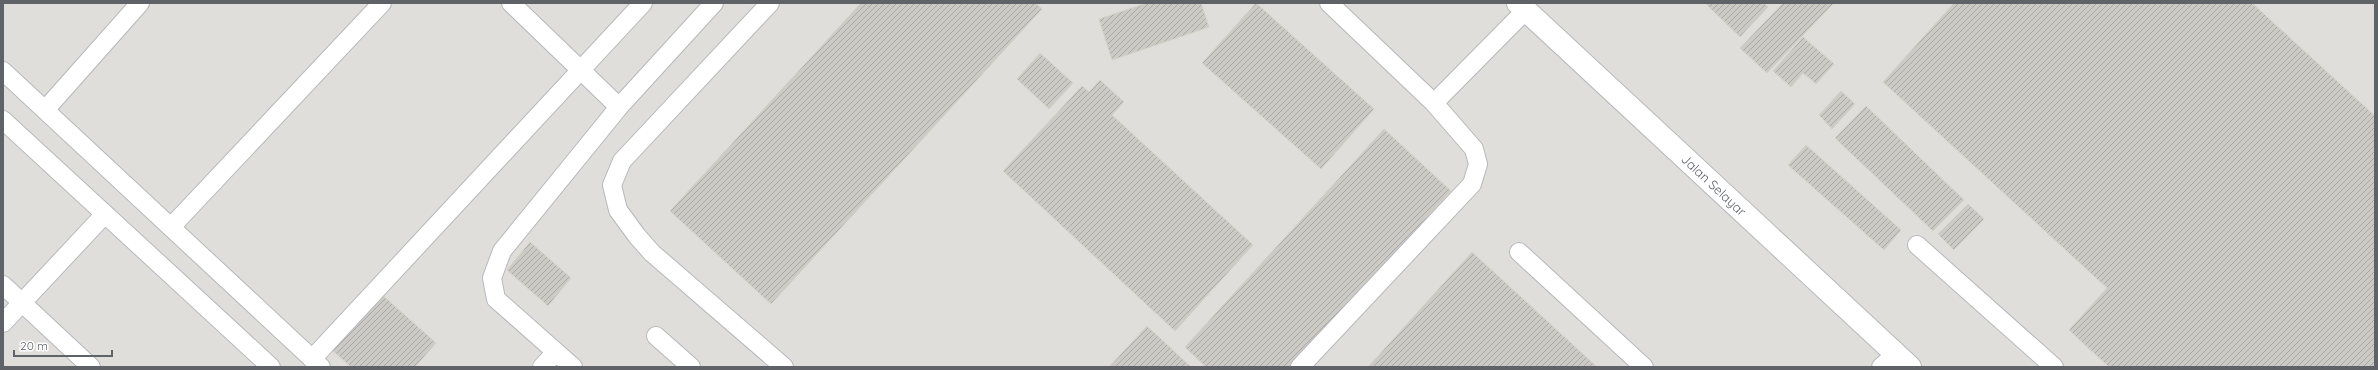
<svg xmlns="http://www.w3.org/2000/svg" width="2378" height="370" font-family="Quicksand,sans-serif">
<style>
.industrial{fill:#e0deda}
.building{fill:url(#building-hatch);stroke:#d6d1c6}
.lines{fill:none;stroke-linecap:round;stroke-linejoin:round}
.lane-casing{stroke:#b5b8bc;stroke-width:20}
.street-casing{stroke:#b5b8bc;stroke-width:24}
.lane{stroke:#fff;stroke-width:18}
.street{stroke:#fff;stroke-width:22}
.labels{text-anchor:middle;stroke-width:4;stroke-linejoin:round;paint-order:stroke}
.street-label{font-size:13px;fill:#5f6368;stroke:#fff}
</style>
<defs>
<pattern id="building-hatch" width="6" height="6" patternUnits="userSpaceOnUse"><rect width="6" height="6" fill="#cccac5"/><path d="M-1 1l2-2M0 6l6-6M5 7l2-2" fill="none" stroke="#a9a8a4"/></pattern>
</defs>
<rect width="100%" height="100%" fill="#f1efe8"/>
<rect class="industrial" x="3" y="3" width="2372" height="364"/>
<g class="building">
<polygon points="861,3 1036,3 1042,9 771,304 670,211"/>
<polygon points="1147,3 1201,3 1209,27 1112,60 1099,19"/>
<polygon points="1256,3 1374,109 1321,169 1202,63"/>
<polygon points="1705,3 1764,3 1768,7 1740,37"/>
<polygon points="1783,3 1834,3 1767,73 1740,48"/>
<polygon points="1954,3 2252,3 2375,116 2375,367 2109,367 2069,330 2107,288 1883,82"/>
<polygon points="1803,37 1834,64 1816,84 1803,73 1791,87 1773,71"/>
<polygon points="1040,53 1073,83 1049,109 1017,79"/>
<polygon points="1100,80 1124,102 1112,115 1253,245 1175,331 1003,171 1082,86 1089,92"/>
<polygon points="1841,91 1855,104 1832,129 1819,115"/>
<polygon points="1866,106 1964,200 1933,231 1835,138"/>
<polygon points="1384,129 1451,191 1291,367 1206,367 1185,347"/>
<polygon points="1806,145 1901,230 1884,250 1788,165"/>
<polygon points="1968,204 1984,219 1954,250 1938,234"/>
<polygon points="530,242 571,278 548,306 507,270"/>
<polygon points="1472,252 1597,367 1368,367"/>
<polygon points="380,293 436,343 415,367 351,367 330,348"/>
<polygon points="1147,326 1191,367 1109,367"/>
</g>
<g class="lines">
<defs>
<g id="lane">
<polyline points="511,3 619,107"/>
<polyline points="770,3 622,161 612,185 618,210 637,236 652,253 784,367"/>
<polyline points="3,71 321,367"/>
<polyline points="1434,103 1526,10"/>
<polyline points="45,110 140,3"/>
<polyline points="3,120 271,367"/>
<polyline points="171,227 382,3"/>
<polyline points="1917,245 2054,367"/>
<polyline points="1519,252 1644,367"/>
<polyline points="3,285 91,367"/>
<polyline points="3,323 105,214"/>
<polyline points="656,336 691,367"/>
<polyline points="312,359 643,3"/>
<polyline points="542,367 556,352"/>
<polyline points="573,367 496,299 492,278 502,251 619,107 714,3"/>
<polyline points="1300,367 1472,184 1478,164 1474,149 1434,103 1329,3"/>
<polyline points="1881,367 1896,354"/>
</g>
<polyline id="street" points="1518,3 1910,367"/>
</defs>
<use href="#lane" class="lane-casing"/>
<use href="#street" class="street-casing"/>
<use href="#lane" class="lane"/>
<use href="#street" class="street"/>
</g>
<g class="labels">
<g class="street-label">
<text transform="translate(1714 185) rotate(43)" y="5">Jalan Selayar</text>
</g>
</g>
<rect width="2378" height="370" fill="none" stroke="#5f6368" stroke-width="8"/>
<path d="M14 350v6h98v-6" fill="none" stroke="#5f6368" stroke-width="2"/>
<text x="20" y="350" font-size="12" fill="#5f6368" stroke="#ffffff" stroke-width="3" paint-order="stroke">20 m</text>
</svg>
